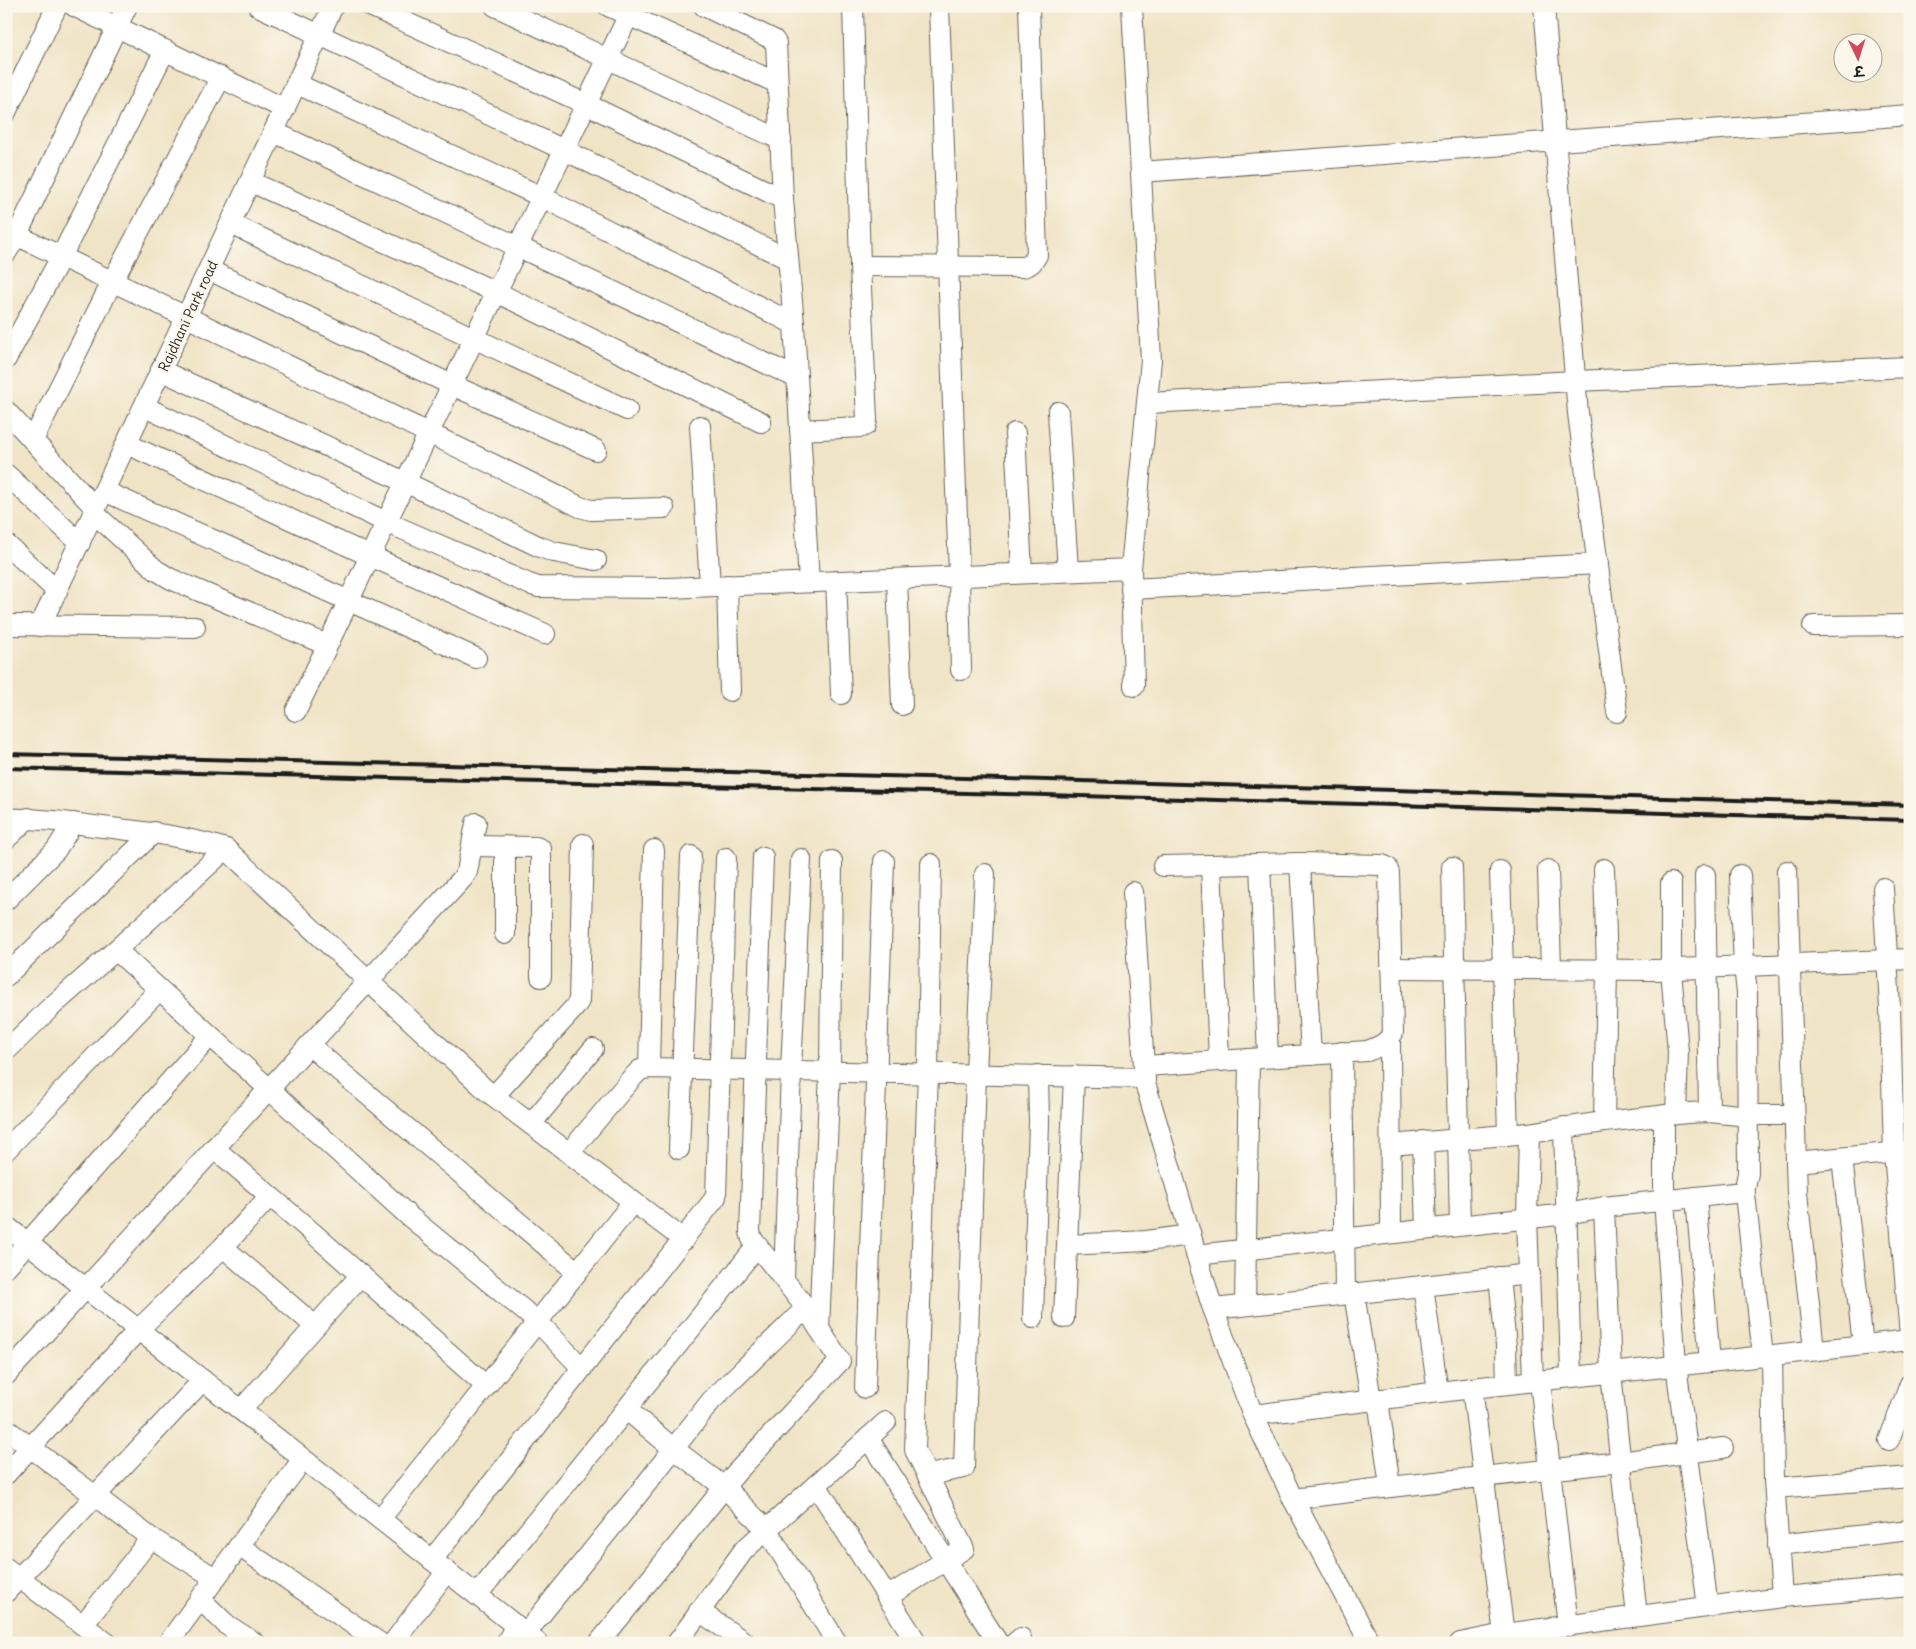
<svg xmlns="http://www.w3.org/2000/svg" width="1916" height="1649" font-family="Delius,'Playpen Sans Deva',sans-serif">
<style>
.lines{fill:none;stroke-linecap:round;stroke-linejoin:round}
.minor-casing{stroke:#666258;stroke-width:22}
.minor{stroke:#fff;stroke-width:20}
.rail{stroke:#1c1c1c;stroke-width:4}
.labels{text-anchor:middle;stroke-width:5;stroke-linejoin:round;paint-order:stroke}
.street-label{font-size:14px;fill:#1c1c1c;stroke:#fbf7ec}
</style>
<rect width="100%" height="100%" fill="#fbf7ec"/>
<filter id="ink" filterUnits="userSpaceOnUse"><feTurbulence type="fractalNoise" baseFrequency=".02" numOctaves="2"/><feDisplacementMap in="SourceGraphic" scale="10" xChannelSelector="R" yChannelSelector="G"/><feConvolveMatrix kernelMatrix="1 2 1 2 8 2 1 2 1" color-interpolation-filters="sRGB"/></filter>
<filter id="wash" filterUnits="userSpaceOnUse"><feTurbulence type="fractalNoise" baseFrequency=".0096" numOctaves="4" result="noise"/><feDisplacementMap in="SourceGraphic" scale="20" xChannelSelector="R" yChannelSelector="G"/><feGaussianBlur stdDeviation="1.12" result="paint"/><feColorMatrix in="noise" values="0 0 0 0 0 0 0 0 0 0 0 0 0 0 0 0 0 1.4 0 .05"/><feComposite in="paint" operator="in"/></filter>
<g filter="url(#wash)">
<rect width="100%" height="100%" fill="#f0e4c6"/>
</g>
<g filter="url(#ink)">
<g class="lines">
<defs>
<g id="minor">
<polyline points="74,6 285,109"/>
<polyline points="258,6 564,150 788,259"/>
<polyline points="370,6 586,104 783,199"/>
<polyline points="495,6 781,140"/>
<polyline points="608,6 777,83"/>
<polyline points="704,6 774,40 776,43 783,199 794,324 809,582"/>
<polyline points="939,6 959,575 961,670"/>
<polyline points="1132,6 1151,360 1131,569 1134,686"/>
<polyline points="1544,6 1578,413 1617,712"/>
<polyline points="297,84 542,197 794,324"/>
<polyline points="6,112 57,6"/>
<polyline points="274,132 797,378"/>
<polyline points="1141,172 1910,115"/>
<polyline points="251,182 496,292 761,422"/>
<polyline points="231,224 627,410"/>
<path d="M6,230C197,323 390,413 580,507L591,510L664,508"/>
<polyline points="6,253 17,235 127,6"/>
<path d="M860,266L1022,267C1030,266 1033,262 1037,255L1029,6"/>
<polyline points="209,270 452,385 596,450"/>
<polyline points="6,359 61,257 165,50"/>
<polyline points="162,371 405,482 540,547 554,552 596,560"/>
<polyline points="1147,403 1575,381 1910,367"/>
<polyline points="145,407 386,522 529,584 538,587 668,588 1131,569"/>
<polyline points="6,411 96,509"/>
<polyline points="1058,412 1068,571"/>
<polyline points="700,426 710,586"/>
<polyline points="800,430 862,427 866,425 867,420 860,266 853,6"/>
<polyline points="1015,433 1022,573"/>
<polyline points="33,440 112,282 221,77"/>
<polyline points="127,444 370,556 545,634"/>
<polyline points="6,474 80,543"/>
<polyline points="104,491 476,658"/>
<polyline points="94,513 156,570 171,579 327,645"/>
<polyline points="6,544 57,591"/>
<polyline points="897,579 902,705"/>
<polyline points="836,581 841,694"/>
<polyline points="727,585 730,691"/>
<polyline points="1131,589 1598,564"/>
<polyline points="6,625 195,627"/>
<polyline points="40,626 333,6"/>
<polyline points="1813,626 1910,625"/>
<polyline points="296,711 633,6"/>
<path d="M6,819C36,818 65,822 94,826C138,831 182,835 226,849L487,1091L684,1240"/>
<polyline points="6,839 28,818"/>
<polyline points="472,846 536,847 541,849 541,977"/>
<polyline points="505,846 505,934"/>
<polyline points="1300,863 1311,1055"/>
<polyline points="1260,864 1268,1057"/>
<polyline points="1211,865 1219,1061"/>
<polyline points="1452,867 1460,1225"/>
<polyline points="1548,870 1551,969"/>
<polyline points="1500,871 1508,1134"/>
<polyline points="1787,871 1797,1193 1814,1350"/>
<polyline points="1705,875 1709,1112"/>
<polyline points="1740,875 1744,966 1747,993 1748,1173 1744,1193"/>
<polyline points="1671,883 1671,970 1678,1052 1676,1114"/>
<polyline points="1883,888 1890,1008 1894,1153 1910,1335"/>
<polyline points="1133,892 1145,1083 1211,1303 1253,1415 1293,1499 1370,1643"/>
<polyline points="6,900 56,850 73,823"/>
<polyline points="116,950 410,1217 538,1322 582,1368"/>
<polyline points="1391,968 1655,970 1910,959"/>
<polyline points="6,976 154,832"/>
<polyline points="1390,1039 1391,1233"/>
<polyline points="309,1045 577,1272"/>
<polyline points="6,1051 50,1008 116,950 226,849"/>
<polyline points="1342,1052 1345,1294"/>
<path d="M1145,1066L1367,1051C1378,1047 1387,1044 1393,1033L1389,873L1387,867L1382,865L1300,863L1163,866"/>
<polyline points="649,1068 654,850"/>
<polyline points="494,1096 575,1007 579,1001 583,844"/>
<polyline points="1664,1115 1664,1200 1676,1365 1708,1607"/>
<polyline points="1604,1122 1607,970 1604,869"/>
<polyline points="531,1124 593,1049"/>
<polyline points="1564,1127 1571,1377"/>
<polyline points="1529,1133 1527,1218 1533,1381"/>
<polyline points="1423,1141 1426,1229"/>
<polyline points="1391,1145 1529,1133 1604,1122 1687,1113 1709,1112 1739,1115 1794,1115"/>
<polyline points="214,1148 305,1226 486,1386"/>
<polyline points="679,1149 691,856"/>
<polyline points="6,1150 159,990"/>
<polyline points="569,1153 631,1079 640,1070 649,1068 1145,1078"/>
<polyline points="1842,1158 1863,1345"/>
<polyline points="1796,1162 1910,1151"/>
<polyline points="1696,1197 1710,1362"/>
<polyline points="1604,1207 1611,1373 1637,1616"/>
<polyline points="6,1226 538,1643"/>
<polyline points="1067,1245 1146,1241 1191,1235"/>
<polyline points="223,1247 315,1326"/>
<polyline points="1196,1255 1567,1214 1604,1207 1743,1192 1745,1194 1763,1356"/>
<polyline points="6,1267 210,1036"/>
<polyline points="1499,1277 1506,1346 1507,1384"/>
<polyline points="784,1279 791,1070 801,859"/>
<polyline points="1423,1286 1438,1392"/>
<polyline points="1354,1293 1371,1400"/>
<polyline points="1245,1305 1249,1059"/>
<polyline points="1214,1309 1530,1274"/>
<polyline points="1033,1318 1039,1122 1038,1075"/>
<polyline points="1064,1318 1074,1076"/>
<polyline points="819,1329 830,1071 832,861"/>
<polyline points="1772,1355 1774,1480 1782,1597"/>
<polyline points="6,1375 463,878 467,872 476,823"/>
<polyline points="1540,1381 1568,1626"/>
<polyline points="865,1388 884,861"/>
<polyline points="1472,1388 1504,1634"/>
<polyline points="1378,1399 1390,1487"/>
<polyline points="241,1410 361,1275"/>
<polyline points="627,1410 674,1449 724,1487 767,1530 837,1643"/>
<polyline points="1253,1415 1472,1388 1910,1340"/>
<polyline points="6,1429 151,1538 215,1578"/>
<polyline points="868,1438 998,1643"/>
<polyline points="1889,1440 1910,1384"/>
<polyline points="6,1474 139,1329 223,1247 270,1196"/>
<polyline points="928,1475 964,1468 976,1074 985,874"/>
<polyline points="816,1485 917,1643"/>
<polyline points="1775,1488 1910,1477"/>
<polyline points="1293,1499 1390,1487 1620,1462 1723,1448"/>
<polyline points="380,1519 633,1202"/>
<polyline points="1778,1545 1910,1530"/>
<polyline points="239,1546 380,1643"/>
<polyline points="432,1560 716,1197 726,858"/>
<polyline points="6,1568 107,1643"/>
<polyline points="6,1592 203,1380"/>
<polyline points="477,1595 757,1246"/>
<polyline points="887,1597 964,1549 915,1450 928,1073 931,864"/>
<polyline points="200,1599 227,1625 255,1643"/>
<polyline points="699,1611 746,1643"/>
<polyline points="83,1625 151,1538"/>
<polyline points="526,1633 639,1493 711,1401 806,1308"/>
<polyline points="168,1643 303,1459"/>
<polyline points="393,1643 447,1571"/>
<polyline points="506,1643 516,1625"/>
<polyline points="599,1643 735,1474 840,1361 803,1304 752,1239 750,1232 763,857"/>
<polyline points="677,1643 744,1550 886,1422"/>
<polyline points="1015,1643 1021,1638"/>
<polyline points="1460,1643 1504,1634 1782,1597 1910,1586"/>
</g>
</defs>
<use href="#minor" class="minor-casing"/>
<use href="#minor" class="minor"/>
<g class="rail">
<polyline points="6,754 1047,780 1910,805"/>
<polyline points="6,768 1046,795 1910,820"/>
</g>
</g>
</g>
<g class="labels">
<g class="street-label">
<text transform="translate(188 316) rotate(-65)" y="5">Rajdhani Park road</text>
</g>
</g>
<rect width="1916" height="1649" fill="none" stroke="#fbf7ec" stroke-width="25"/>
<g transform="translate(1858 58) rotate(176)"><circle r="24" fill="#fbf7ec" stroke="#a29f99"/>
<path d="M0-4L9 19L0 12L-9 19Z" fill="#d1495b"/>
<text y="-8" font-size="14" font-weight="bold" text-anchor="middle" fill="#1c1c1c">उ</text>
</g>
</svg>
